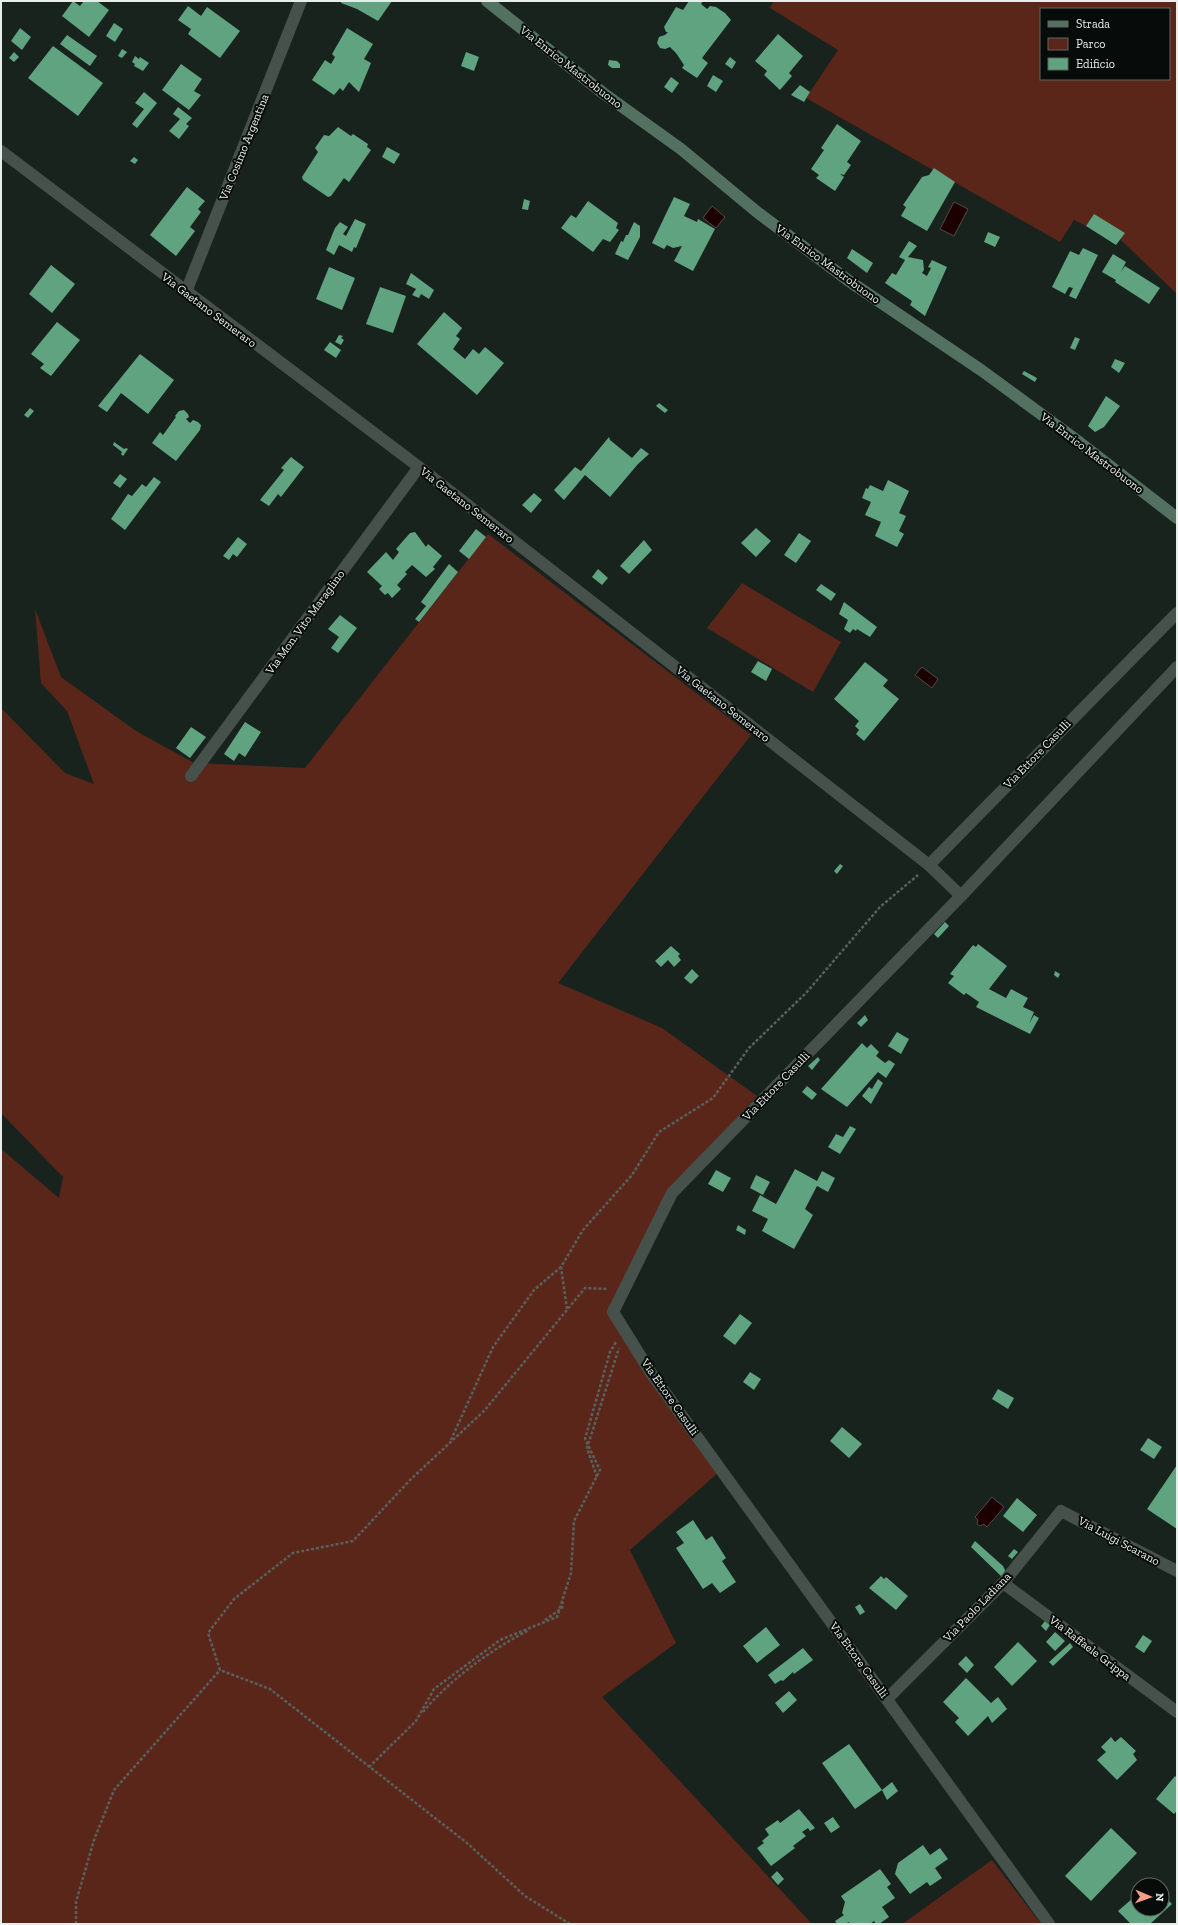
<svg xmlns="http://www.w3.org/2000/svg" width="1178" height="1925" font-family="'Zilla Slab',serif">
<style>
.green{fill:#5b261a;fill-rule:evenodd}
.water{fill:#1c0000;stroke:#594746}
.building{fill:#5fa381}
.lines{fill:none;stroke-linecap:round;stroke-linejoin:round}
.path{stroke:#58615c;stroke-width:2.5;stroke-dasharray:3 2;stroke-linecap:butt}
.street{stroke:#45514a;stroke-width:12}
.secondary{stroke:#527161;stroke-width:12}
.labels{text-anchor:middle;stroke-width:4;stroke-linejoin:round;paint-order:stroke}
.street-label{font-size:12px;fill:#e7eeea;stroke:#070b09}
</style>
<rect width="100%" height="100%" fill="#19231e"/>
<g class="green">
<path d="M774,1H1177V294L1094,214L1086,226L1074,220L1060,242L806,98L838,50L770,8ZM1041,9H1169V79H1041Z"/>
<polygon points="488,534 751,735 558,983 662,1028 757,1096 668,1193 613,1309 719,1472 630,1550 676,1643 602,1697 812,1924 1,1924 1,1149 59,1198 63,1177 1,1113 1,708 65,773 94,784 67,711 41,683 35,609 61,677 136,731 194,763 305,768"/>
<polygon points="742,583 841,642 813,692 707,628"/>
<polygon points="992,1860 1041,1924 902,1924"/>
</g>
<g class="water">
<polygon points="954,202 968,209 954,236 940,229"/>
<polygon points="712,206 725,217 716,228 703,218"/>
<polygon points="922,667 938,679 932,688 915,675"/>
<polygon points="992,1497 1004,1507 987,1527 984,1524 980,1526 977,1524 978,1520 975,1517"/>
</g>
<g class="building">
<polygon points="73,1 80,6 84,1 97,1 109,10 89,37 62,16"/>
<polygon points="342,1 392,1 378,21 357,9 341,3"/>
<polygon points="689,1 703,1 701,4 707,9 710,6 716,7 725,13 731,20 702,58 708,63 697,78 682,68 684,65 676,53 670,47 665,49 660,48 657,43 659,37 665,35 668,32 666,32 664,27 676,7 683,10"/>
<polygon points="188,6 201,16 207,7 240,31 220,58 188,34 191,29 178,20"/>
<polygon points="114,23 123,29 115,42 106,36"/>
<polygon points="20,28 31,37 22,50 11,41"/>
<polygon points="347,28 373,44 364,59 371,63 359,92 349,82 343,91 340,88 334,95 312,80 325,60 331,64 335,57 332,54"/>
<polygon points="778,34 803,56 789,73 792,76 780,90 764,75 767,71 755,61"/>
<polygon points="67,35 97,56 90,66 60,44"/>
<polygon points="53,46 103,83 78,116 28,78"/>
<polygon points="122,49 127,52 122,58 118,56"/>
<polygon points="14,52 19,57 14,62 9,58"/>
<polygon points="466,52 479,57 474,71 461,66"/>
<polygon points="135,56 139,59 140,57 149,63 143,71 134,66 135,64 132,62"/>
<polygon points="730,57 736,62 732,69 725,64"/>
<polygon points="609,60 617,61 620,64 620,68 612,68 608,65"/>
<polygon points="181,64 202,79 194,91 201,95 189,110 162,90"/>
<polygon points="713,75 723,81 716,92 707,86"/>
<polygon points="671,77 679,83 672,93 664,87"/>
<polygon points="800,85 810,92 804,102 791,95"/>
<polygon points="144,92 157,103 137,128 132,124 144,109 135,103"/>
<polygon points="178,107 192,118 186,124 189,126 179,139 169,131 180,119 173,114"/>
<polygon points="837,124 861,141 847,162 851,165 844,175 840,174 844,177 835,191 816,178 819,175 811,169 824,150 821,148"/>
<polygon points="338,127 351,136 353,134 368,144 367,147 371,150 349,182 344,178 331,196 328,197 303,180 302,177 318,152 315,148 324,135 329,136"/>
<polygon points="387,147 400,154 394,164 382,157"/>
<polygon points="134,157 138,160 135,164 130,161"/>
<polygon points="934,168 955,182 927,231 901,216 906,207 903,205 922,177 929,175"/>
<polygon points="187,187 205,201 198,209 201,212 190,227 195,231 176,256 150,235"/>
<polygon points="674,197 690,204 684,216 697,222 698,219 715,229 693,271 674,261 682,246 673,248 667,245 664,249 652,243"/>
<polygon points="524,199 530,201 528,210 522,209"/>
<polygon points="588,201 618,223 616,228 619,230 610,242 603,239 593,252 561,228 571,215 576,218"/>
<polygon points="1094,214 1125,233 1116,245 1086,226"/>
<polygon points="355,219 366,224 356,248 354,247 352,252 339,245 334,255 326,250 335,228 340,222 348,227 343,234 346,236"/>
<polygon points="634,222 640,226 640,237 628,260 615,254 621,241 623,242 626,235 628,235"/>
<polygon points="988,232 1000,237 995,247 984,242"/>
<polygon points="909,241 917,246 908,257 923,260 924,270 922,273 927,276 931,268 928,267 932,260 947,267 925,316 910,305 912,301 885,283 892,273 896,275 905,260 899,257"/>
<polygon points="1083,248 1098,255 1076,299 1069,296 1073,288 1069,287 1065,294 1052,287 1070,251 1079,255"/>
<polygon points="852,249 873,263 867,273 847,258"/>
<polygon points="1113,254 1126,262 1121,272 1125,266 1160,288 1149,304 1115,282 1116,280 1102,272"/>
<polygon points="51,265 75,284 52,313 29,294"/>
<polygon points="329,267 355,278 342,310 316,299"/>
<polygon points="411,273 434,290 429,299 421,294 419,298 412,295 416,289 406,284"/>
<polygon points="380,287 406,296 393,333 366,324"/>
<polygon points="444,312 462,328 456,336 460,339 453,349 465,359 473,349 479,354 485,347 504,363 477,395 417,344"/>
<polygon points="57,322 80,340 51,376 40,368 44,364 31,354"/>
<polygon points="339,335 343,336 341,338 344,340 341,345 335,342"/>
<polygon points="1075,337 1080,339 1075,350 1070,348"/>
<polygon points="330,342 341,350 336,358 324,350"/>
<polygon points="140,354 174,380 148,414 121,393 107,412 98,406"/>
<polygon points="1115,359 1125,363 1119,373 1111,367"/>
<polygon points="1024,371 1037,378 1035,382 1022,374"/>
<polygon points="1106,396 1120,406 1104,427 1095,432 1088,426"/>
<polygon points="659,403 668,410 665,413 656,406"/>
<polygon points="30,408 34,411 28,418 24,415"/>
<polygon points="184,410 188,414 189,417 186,419 190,423 193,420 198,422 201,425 200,430 176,461 152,443 160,432 163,435 176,417 175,416 179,411"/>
<polygon points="609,437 610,440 632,458 641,448 649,454 638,464 610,497 585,475 564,500 554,490 575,467 581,471"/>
<polygon points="114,442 124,449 126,448 128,449 123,456 121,454 122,452 113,445"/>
<polygon points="291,457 304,467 281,497 278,494 269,506 260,500 284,470 281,468"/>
<polygon points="120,474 127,479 120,488 113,483"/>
<polygon points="154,477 161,482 125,530 111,519 128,494 132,496 142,484 146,487"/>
<polygon points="888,480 909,491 899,513 906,516 899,531 904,534 897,547 875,536 881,522 865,515 871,502 862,498 866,488 868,489 870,485 883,491"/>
<polygon points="534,493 542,500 531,513 522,505"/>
<polygon points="756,528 771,541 756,557 741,543"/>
<polygon points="476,529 486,537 469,559 459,551"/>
<polygon points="415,532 426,547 428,544 442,556 433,567 435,569 426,577 412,565 405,572 407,574 397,585 401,589 392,598 388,593 385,595 379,589 382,586 367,572 386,552 393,560 399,552 396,549 410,533"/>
<polygon points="799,533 811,541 796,563 784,555"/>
<polygon points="238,537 247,544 237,557 233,554 229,560 223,556"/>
<polygon points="644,540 652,550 629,574 620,566"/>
<polygon points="449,564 458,572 419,622 415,619 426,606 421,602"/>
<polygon points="598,569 608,578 602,585 592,577"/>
<polygon points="821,584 836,594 831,601 816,590"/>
<polygon points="844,602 877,627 870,637 857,629 856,631 853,629 850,633 844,629 848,620 839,614"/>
<polygon points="340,615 357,628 338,653 331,648 339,637 328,629"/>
<polygon points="758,661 772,669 766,681 751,672"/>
<polygon points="865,662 888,680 883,686 899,699 864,741 856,734 859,730 855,726 859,721 834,699"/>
<polygon points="245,722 261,732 245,757 239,753 234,761 224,754"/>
<polygon points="191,727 206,737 190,758 176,748"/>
<polygon points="840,864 843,866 837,874 834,871"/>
<polygon points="945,922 949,926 938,938 934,934"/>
<polygon points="978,944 1007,966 989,989 1006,998 1011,989 1028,998 1023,1007 1034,1012 1029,1024 1034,1015 1039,1018 1030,1034 976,1007 979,1002 966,993 964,995 948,983 954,976 950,974 973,945 976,947"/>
<polygon points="671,946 680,954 678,956 681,960 674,967 668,960 661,967 655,961"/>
<polygon points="692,969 699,976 691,984 684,978"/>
<polygon points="1055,971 1060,974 1058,978 1054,975"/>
<polygon points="865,1015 868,1020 861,1027 857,1023"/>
<polygon points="897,1032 909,1039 901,1054 888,1046"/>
<polygon points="862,1043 867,1048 871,1044 879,1052 876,1056 885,1063 889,1060 895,1064 886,1078 878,1072 847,1107 821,1089"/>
<polygon points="818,1057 820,1060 812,1070 808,1066"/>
<polygon points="878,1079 883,1083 871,1104 862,1096 869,1087 872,1089"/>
<polygon points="807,1086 817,1094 812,1100 802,1092"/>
<polygon points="850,1126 856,1129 840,1154 828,1147 836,1134 843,1137"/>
<polygon points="795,1169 817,1181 822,1171 835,1178 828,1192 817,1186 805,1209 813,1215 794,1249 762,1231 768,1219 752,1211 760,1195 776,1204"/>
<polygon points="716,1170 731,1178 723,1192 708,1184"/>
<polygon points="756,1175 770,1182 763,1195 750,1188"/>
<polygon points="738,1225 746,1230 745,1235 736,1230"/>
<polygon points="740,1314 752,1323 735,1345 723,1336"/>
<polygon points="750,1372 761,1379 754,1390 743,1382"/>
<polygon points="998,1389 1014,1398 1008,1409 992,1399"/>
<polygon points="842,1427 862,1444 849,1458 830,1441"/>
<polygon points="1148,1438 1162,1447 1154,1459 1140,1450"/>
<polygon points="1177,1465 1177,1529 1147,1509"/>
<polygon points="1017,1498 1037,1515 1023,1532 1003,1516"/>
<polygon points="693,1520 706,1540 712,1536 726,1558 722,1561 736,1582 720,1593 712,1583 703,1589 676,1548 684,1543 676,1532"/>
<polygon points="975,1541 1003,1566 1005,1570 1004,1575 1001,1576 971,1547"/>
<polygon points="1014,1549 1018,1552 1012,1559 1008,1556"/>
<polygon points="881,1576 884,1579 886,1577 908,1596 896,1610 869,1588"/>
<polygon points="860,1604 865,1612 860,1615 855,1607"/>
<polygon points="1045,1621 1050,1625 1046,1631 1041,1626"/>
<polygon points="766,1627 780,1645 757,1663 743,1646"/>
<polygon points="1055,1632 1065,1641 1055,1651 1046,1642"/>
<polygon points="1143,1635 1152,1641 1144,1653 1135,1647"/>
<polygon points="1018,1642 1037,1661 1012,1686 994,1667"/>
<polygon points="1070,1643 1073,1647 1053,1666 1049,1662"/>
<polygon points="803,1648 813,1660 794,1674 793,1672 783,1681 781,1680 775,1684 768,1675"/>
<polygon points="966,1656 974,1665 967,1673 958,1664"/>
<polygon points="966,1678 991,1703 998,1697 1007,1709 992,1723 988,1716 968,1736 955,1722 959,1718 943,1702"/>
<polygon points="789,1691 797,1700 783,1713 775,1703"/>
<polygon points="1111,1737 1115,1742 1121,1737 1136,1751 1133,1754 1137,1760 1117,1780 1097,1760 1106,1752 1101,1747"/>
<polygon points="849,1744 882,1790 892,1782 898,1791 887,1800 882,1790 855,1809 822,1763"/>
<polygon points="1175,1776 1177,1778 1177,1811 1174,1814 1156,1799"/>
<polygon points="799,1809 815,1828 810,1831 808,1828 802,1832 806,1836 793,1846 795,1848 771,1866 757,1848 764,1843 762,1841 769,1835 765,1829 778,1820 780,1823"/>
<polygon points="833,1817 840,1827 831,1833 824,1823"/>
<polygon points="1111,1828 1137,1853 1091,1901 1065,1876"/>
<polygon points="923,1845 930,1855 940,1848 948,1859 935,1868 942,1878 930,1886 927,1882 910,1894 895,1874 898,1863"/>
<polygon points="880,1869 891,1884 887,1887 895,1898 882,1907 889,1917 879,1924 876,1924 874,1921 870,1924 850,1924 849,1922 845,1924 837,1924 835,1921 844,1915 842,1913 845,1902 841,1896"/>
<polygon points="777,1871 784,1879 778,1885 771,1877"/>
<polygon points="1162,1894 1172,1904 1150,1924 1131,1924 1118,1911 1133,1898 1138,1903 1138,1909 1162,1909"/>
</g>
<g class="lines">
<g class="path">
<polyline points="567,1309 561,1267 583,1230 632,1175 659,1132 713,1098 749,1048 806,993 880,907 918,875"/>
<polyline points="451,1440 493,1347 534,1290 561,1267"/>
<polyline points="597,1477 587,1448 619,1348"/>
<polyline points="545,1620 562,1608 563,1602"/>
<path d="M423,1712C449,1680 492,1649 529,1630"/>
<polyline points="369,1767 416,1721 434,1689 500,1640 557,1617 571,1573 574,1521 600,1470 585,1439 610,1352 616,1342"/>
<polyline points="76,1924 76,1902 94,1840 114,1790 220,1670"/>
<polyline points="570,1924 525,1896 467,1843 270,1689 220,1670 208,1633 234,1599 293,1553 353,1541 411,1479 484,1411 585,1288 607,1289"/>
</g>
<g class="street">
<polyline points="1,151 419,467 929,865"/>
<polyline points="186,292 301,1"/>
<polyline points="191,776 419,467"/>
<polyline points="961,896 929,865 1177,613"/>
<polyline points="1003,1583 1177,1712"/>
<polyline points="887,1699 1003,1583 1061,1511 1177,1571"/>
<polyline points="1049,1924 651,1373 613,1312 672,1193 961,896 1177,667"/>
</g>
<polyline class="secondary" points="487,1 603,93 681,149 757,212 849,281 981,370 1075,439 1177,518"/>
</g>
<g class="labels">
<g class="street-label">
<text transform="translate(571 67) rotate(38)" y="4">Via Enrico Mastrobuono</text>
<text transform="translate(244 147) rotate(-68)" y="4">Via Cosimo Argentina</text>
<text transform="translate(828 264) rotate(36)" y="4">Via Enrico Mastrobuono</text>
<text transform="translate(209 310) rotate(37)" y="4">Via Gaetano Semeraro</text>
<text transform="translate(1092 453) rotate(37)" y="4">Via Enrico Mastrobuono</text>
<text transform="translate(467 505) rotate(38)" y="4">Via Gaetano Semeraro</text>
<text transform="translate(305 622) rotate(-54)" y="4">Via Mon. Vito Maraglino</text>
<text transform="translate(723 704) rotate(38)" y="4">Via Gaetano Semeraro</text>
<text transform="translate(1037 754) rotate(-46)" y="4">Via Ettore Casulli</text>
<text transform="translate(776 1086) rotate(-46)" y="4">Via Ettore Casulli</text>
<text transform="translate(670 1397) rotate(55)" y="4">Via Ettore Casulli</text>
<text transform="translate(1119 1541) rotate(28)" y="4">Via Luigi Scarano</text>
<text transform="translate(977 1607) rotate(-46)" y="4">Via Paolo Ladiana</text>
<text transform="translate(1090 1648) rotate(37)" y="4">Via Raffaele Grippa</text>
<text transform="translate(859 1660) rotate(54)" y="4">Via Ettore Casulli</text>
</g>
</g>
<rect width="1178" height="1925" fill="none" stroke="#e7eeea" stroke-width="4"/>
<rect x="1040" y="8" width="130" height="72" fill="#070b09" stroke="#616663"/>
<rect x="1048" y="21" width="20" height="6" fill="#527161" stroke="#616663"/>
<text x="1076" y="28" font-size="12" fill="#e7eeea">Strada</text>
<rect x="1048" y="38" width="20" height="12" fill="#5b261a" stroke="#616663"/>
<text x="1076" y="48" font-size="12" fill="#e7eeea">Parco</text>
<rect x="1048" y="58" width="20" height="12" fill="#5fa381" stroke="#616663"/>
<text x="1076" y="68" font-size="12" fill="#e7eeea">Edificio</text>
<g transform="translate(1150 1897) rotate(92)"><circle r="19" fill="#070b09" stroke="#616663"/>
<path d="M0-3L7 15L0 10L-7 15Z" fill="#f49e89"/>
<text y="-6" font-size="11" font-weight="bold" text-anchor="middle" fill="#e7eeea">N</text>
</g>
</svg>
